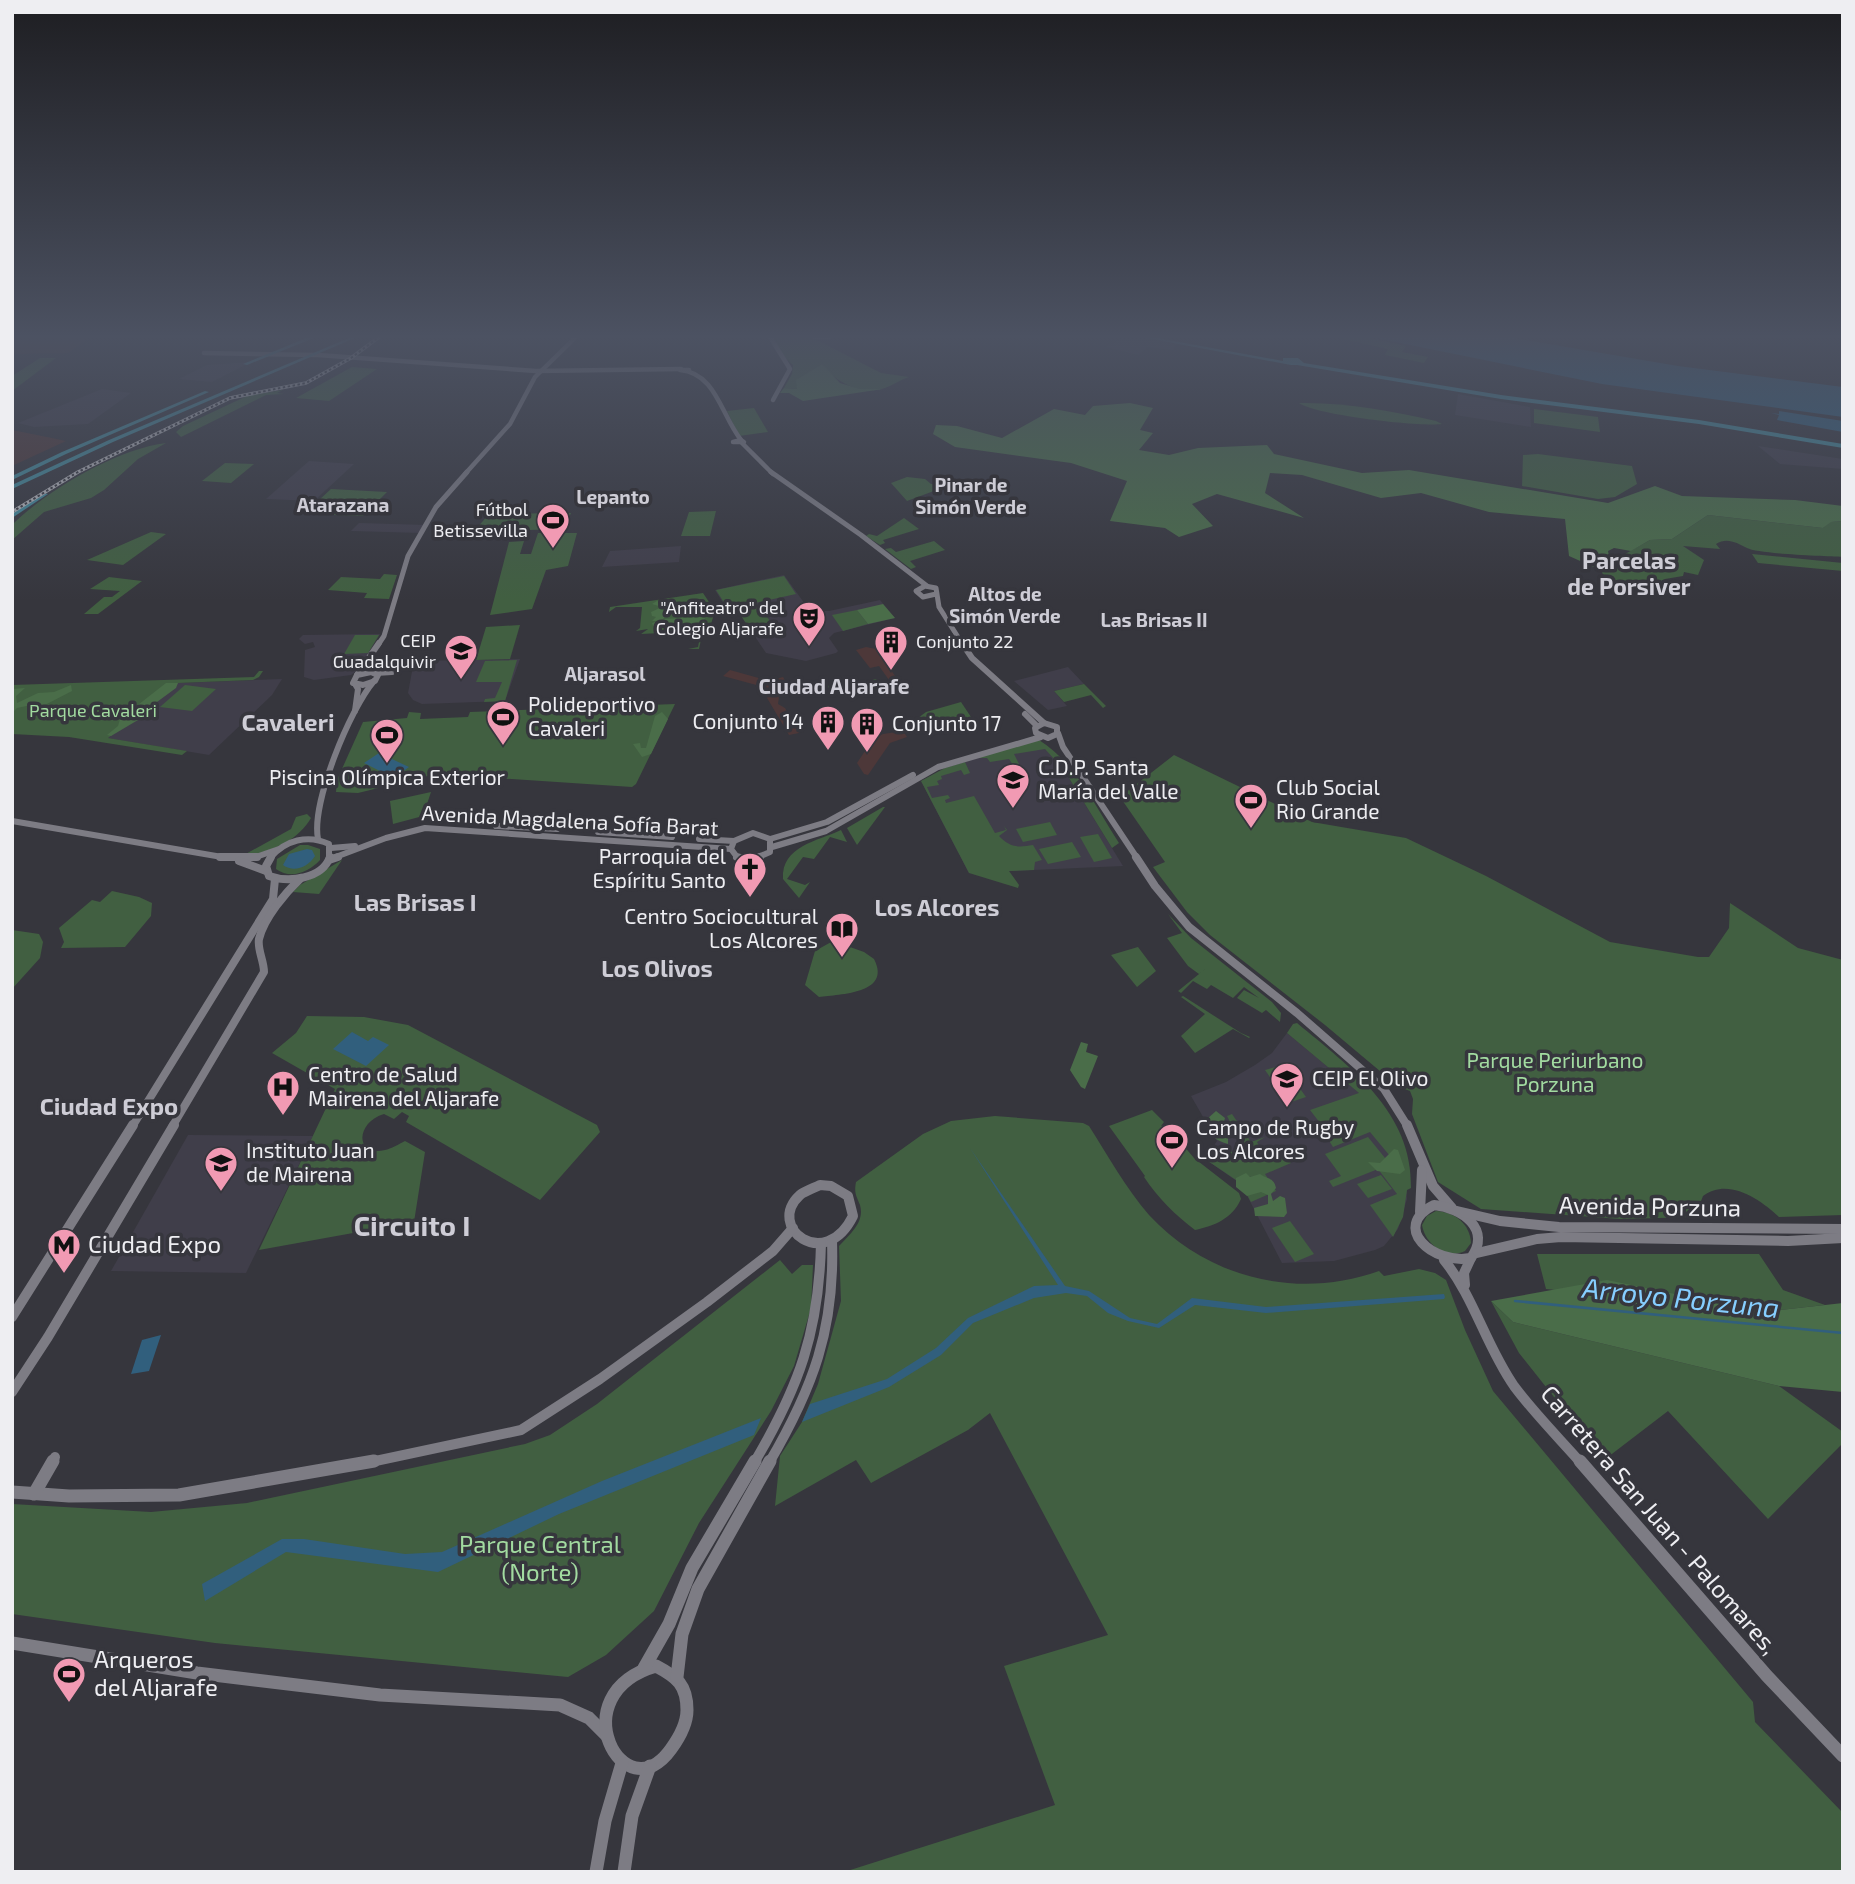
<svg xmlns="http://www.w3.org/2000/svg" width="1855" height="1884" font-family="'Exo 2',sans-serif">
<style>
.commercial{fill:#4d3839}
.built{fill:#403e4a}
.green{fill:#415f41}
.forest{fill:#4a6d49}
.water{fill:#315f7d}
.lines{fill:none;stroke-linecap:round;stroke-linejoin:round}
.stream{stroke:#315f7d;stroke-width:2.5}
.minor-far5{stroke:#7d7c84;stroke-width:4.5}
.minor-far4{stroke:#7d7c84;stroke-width:5}
.minor-far3{stroke:#7d7c84;stroke-width:6}
.minor-far2{stroke:#7d7c84;stroke-width:8}
.minor-far1{stroke:#7d7c84;stroke-width:10}
.minor{stroke:#7d7c84;stroke-width:13}
.major{fill:#438c9d;fill-rule:evenodd}
.rail-casing{stroke:#bbbbbf;stroke-width:3.5}
.rail{stroke:#36363d;stroke-width:2;stroke-dasharray:2.5;stroke-linecap:butt}
.labels{text-anchor:middle;stroke-width:7;stroke-linejoin:round;paint-order:stroke}
.far-poi-label{font-size:18px;fill:#eeeef2;stroke:#36363d;text-anchor:end}
.far-park-label{font-size:18px;fill:#a2dba0;stroke:#36363d}
.far-neighbourhood-label{font-size:19px;font-weight:bold;fill:#cecdd6;stroke:#36363d}
.far-quarter-label{font-size:21px;font-weight:bold;fill:#cecdd6;stroke:#36363d}
.poi-label{font-size:21px;fill:#eeeef2;stroke:#36363d;text-anchor:start}
.street-label{font-size:21px;fill:#eeeef2;stroke:#36363d}
.park-label{font-size:21px;fill:#a2dba0;stroke:#36363d}
.far-district-label{font-size:23px;font-weight:bold;fill:#cecdd6;stroke:#36363d}
.neighbourhood-label{font-size:23px;font-weight:bold;fill:#cecdd6;stroke:#36363d}
.quarter-label{font-size:24px;font-weight:bold;fill:#cecdd6;stroke:#36363d}
.near-street-label{font-size:24px;fill:#eeeef2;stroke:#36363d}
.near-poi-label{font-size:24px;fill:#eeeef2;stroke:#36363d;text-anchor:start}
.near-park-label{font-size:24px;fill:#a2dba0;stroke:#36363d}
.near-neighbourhood-label{font-size:28px;font-weight:bold;fill:#cecdd6;stroke:#36363d}
.near-water-label{font-size:28px;font-style:italic;fill:#86ceff;stroke:#36363d}
</style>
<rect width="100%" height="100%" fill="#36363d"/>
<g class="commercial">
<polygon points="12,337 90,337 68,353 12,354"/>
<polygon points="12,430 52,438 66,441 12,466"/>
<polygon points="866,647 876,649 910,697 899,694 879,666 870,668 856,650"/>
<polygon points="730,670 769,681 783,677 793,693 779,697 778,704 785,708 799,733 789,735 760,686 723,676"/>
<polygon points="903,731 907,737 890,743 868,775 864,774 857,763 873,739 883,734"/>
</g>
<g class="built">
<polygon points="1124,337 1138,337 1176,344 1173,350 1147,347 1138,355 1106,347"/>
<polygon points="251,362 212,382 179,379 207,365"/>
<polygon points="102,389 131,393 88,424 34,427 18,423"/>
<polygon points="1458,394 1530,407 1531,427 1455,415"/>
<polygon points="1758,446 1843,459 1843,469 1780,464"/>
<polygon points="309,461 354,464 314,501 266,499"/>
<polygon points="359,523 427,525 422,533 351,531"/>
<polygon points="681,546 679,562 602,567 610,551"/>
<polygon points="784,575 810,611 829,611 880,600 895,618 834,633 829,638 838,651 836,653 806,661 766,653 737,610 728,611 715,590"/>
<polygon points="380,634 359,669 351,675 314,680 304,677 305,650 315,647 313,642 305,644 299,639 303,635"/>
<polygon points="520,659 505,701 422,704 413,700 408,693 414,661"/>
<polygon points="1068,667 1084,684 1054,691 1067,706 1048,710 1014,681"/>
<polygon points="282,679 272,695 209,755 107,738 178,683"/>
<polygon points="1038,740 1064,770 1123,866 969,873 921,781 945,768"/>
<polygon points="1287,1033 1357,1091 1391,1123 1406,1174 1407,1199 1398,1229 1384,1246 1375,1250 1334,1261 1282,1263 1241,1184 1205,1159 1217,1141 1191,1096 1226,1082 1255,1065 1272,1053"/>
<polygon points="188,1135 313,1136 246,1273 111,1271"/>
</g>
<g class="green">
<path d="M772,337H811L881,373L909,377C900,380 893,385 885,388C861,396 835,382 822,364L797,380L798,389L784,388L792,374L793,365L782,355Z"/>
<polygon points="1334,337 1365,337 1406,346 1402,352 1428,357 1424,363 1385,355 1388,349"/>
<polygon points="40,358 56,358 12,391 12,376"/>
<polygon points="352,367 377,369 329,401 296,398"/>
<polygon points="283,390 277,393 284,394 266,395 181,437 176,432 183,426 249,395"/>
<path d="M1299,403C1345,402 1392,411 1436,421L1442,424C1418,427 1316,415 1299,403Z"/>
<polygon points="754,408 768,432 739,436 727,411"/>
<polygon points="1534,409 1598,417 1600,432 1534,423"/>
<path d="M166,443L138,459L104,490L91,498L44,512L12,540V525C47,490 117,449 166,443Z"/>
<polygon points="1538,454 1632,466 1637,484 1615,497 1598,499 1522,486 1523,455"/>
<polygon points="225,463 254,464 231,483 202,481"/>
<polygon points="907,477 925,479 931,484 950,485 907,501 891,483"/>
<polygon points="331,489 387,492 363,516 304,514"/>
<polygon points="716,511 710,536 681,536 689,512"/>
<polygon points="571,513 564,529 529,530 524,526 476,529 489,514"/>
<path d="M1708,515L1823,528L1830,522L1843,521V557C1825,556 1758,554 1747,548C1737,543 1727,537 1716,544L1720,549L1683,546L1704,560L1698,575L1684,572L1683,576L1665,579L1643,590L1621,591L1602,573V567L1650,540L1672,539Z"/>
<polygon points="904,518 919,529 883,540 885,543 880,545 866,536 869,534 877,536"/>
<polygon points="151,532 166,534 123,565 87,560"/>
<polygon points="538,533 577,533 568,566 546,570 532,609 490,615 509,542 524,541 520,554 531,554"/>
<polygon points="934,541 945,550 910,561 916,567 911,569 885,549 891,548 896,552"/>
<polygon points="1752,554 1843,563 1843,571 1758,563"/>
<polygon points="384,574 397,575 389,599 364,598 367,593 328,590 341,577 380,579"/>
<polygon points="784,576 796,594 728,609 716,590"/>
<polygon points="109,577 142,581 98,614 84,614 104,597 112,597 120,591 90,589"/>
<polygon points="703,593 715,611 711,624 704,625 699,649 688,649 698,647 701,631 641,634 648,629 636,631 640,628 642,607 616,607 609,612 610,607"/>
<polygon points="760,606 773,626 751,631 738,611"/>
<polygon points="857,610 868,624 843,631 832,615"/>
<polygon points="520,625 510,659 476,660 486,627"/>
<polygon points="355,635 379,635 368,653 344,654"/>
<polygon points="517,660 505,701 484,702 485,699 495,698 502,682 476,682 485,661"/>
<polygon points="259,671 263,671 259,677 253,680 178,683 108,738 187,751 182,755 69,737 12,734 12,685 254,677"/>
<polygon points="852,679 856,684 876,679 885,690 857,697 823,690 824,687"/>
<polygon points="1084,684 1106,706 1103,708 1091,695 1064,702 1054,691"/>
<polygon points="185,685 216,689 192,711 160,707"/>
<polygon points="961,702 971,717 926,729 918,718 926,712"/>
<polygon points="675,704 636,784 632,787 436,774 358,793 336,792 337,780 363,722 407,718 409,712 421,713 420,719 468,717 470,712"/>
<path d="M1039,740C1076,763 1096,808 1119,843L1112,848L1064,770L1045,749L1014,754L1019,764L1013,765L1009,759L990,762L987,758H974Z"/>
<path d="M1174,755L1312,822L1406,838L1486,876L1610,942L1698,957H1709L1729,928L1730,903L1798,948L1843,960V1215L1779,1217C1760,1199 1728,1177 1703,1196L1698,1209L1699,1217L1620,1219L1481,1209L1438,1182L1412,1114L1413,1099L1410,1091L1399,1087L1325,1025L1210,935L1187,912L1153,867L1165,862L1120,797Z"/>
<path d="M965,762L970,773L964,775L961,770L941,776L942,779L937,781L939,785L927,787L932,798L948,795L950,798L945,800L946,803L974,796L995,833L1006,830L1004,826L1007,830L999,836C1010,847 1017,848 1033,845L1042,860L1035,862L1034,870L1009,871L1019,885L1018,888L969,873L921,781L945,768Z"/>
<polygon points="431,792 423,816 393,824 390,801"/>
<polygon points="883,807 885,807 857,845 847,828"/>
<path d="M307,814L311,818C297,842 269,853 242,856L291,829L296,817Z"/>
<polygon points="1050,822 1057,835 1023,842 1016,829"/>
<path d="M841,830L847,842L830,837L814,859L803,857L787,879L805,885L810,882L799,898L783,879C781,846 818,841 841,830Z"/>
<polygon points="1098,834 1112,858 1094,862 1080,837"/>
<polygon points="1072,842 1081,857 1048,864 1039,849"/>
<path d="M300,845H308L320,849V860C309,872 291,880 276,869L277,859Z"/>
<polygon points="342,860 319,894 293,892 300,885"/>
<polygon points="112,891 139,897 152,903 151,916 125,947 61,948 64,942 59,928 92,900 100,902"/>
<polygon points="1168,914 1191,938 1272,1002 1281,1013 1280,1022 1266,1010 1262,1013 1237,998 1244,990 1259,998 1244,987 1233,998 1211,985 1207,989 1193,981 1181,993 1178,991 1209,966 1199,974 1188,966 1167,938 1182,933"/>
<polygon points="12,930 39,934 43,942 40,958 12,989"/>
<path d="M833,941L864,952L874,959C892,994 840,994 819,997L805,985L815,951Z"/>
<polygon points="1138,947 1156,971 1137,987 1111,955"/>
<polygon points="1183,996 1241,1033 1250,1037 1249,1038 1233,1029 1195,1053 1181,1036 1205,1014 1181,997"/>
<path d="M307,1016L364,1017L408,1025L597,1125L600,1132L540,1200L406,1122L409,1116L402,1112L394,1119L384,1114C356,1122 354,1157 385,1150C391,1149 399,1144 405,1141L425,1152L414,1222L259,1250L335,1089L272,1053L296,1033Z"/>
<path d="M1297,1023C1350,1067 1413,1112 1411,1188L1407,1190L1403,1217L1393,1237L1370,1205L1397,1194L1378,1169L1333,1187L1329,1181L1341,1176L1325,1154L1368,1137L1385,1158L1390,1156L1370,1132L1333,1147L1328,1139L1330,1136L1310,1110L1359,1093L1287,1033L1293,1024Z"/>
<polygon points="1283,1065 1306,1097 1288,1103 1265,1070"/>
<path d="M1152,1110L1164,1122L1161,1126L1166,1125L1194,1158L1239,1193L1241,1199C1232,1219 1214,1226 1195,1230C1175,1215 1158,1198 1144,1177L1145,1176L1109,1126Z"/>
<polygon points="1232,1114 1251,1142 1265,1137 1257,1142 1262,1151 1244,1149 1227,1116"/>
<path d="M995,1116L1083,1123L1089,1126C1108,1156 1126,1188 1149,1215C1208,1279 1299,1300 1379,1271L1384,1276L1419,1269L1435,1273L1446,1280L1465,1330L1493,1391L1753,1702L1755,1722L1843,1813V1872H844L1055,1805L1004,1666L1108,1635L990,1413L968,1430L871,1483L856,1460L775,1506L780,1456L802,1422L818,1384L841,1301L839,1246C850,1234 865,1222 860,1205C856,1195 854,1193 856,1182L923,1134L951,1121Z"/>
<polygon points="1214,1146 1238,1154 1239,1160 1244,1160 1243,1154 1262,1157 1282,1151 1291,1163 1265,1174 1276,1191 1251,1202 1241,1184 1253,1177 1241,1176 1236,1180 1205,1159"/>
<polygon points="1381,1175 1392,1189 1368,1198 1357,1184"/>
<path d="M1436,1211C1455,1212 1470,1224 1471,1243L1465,1251C1446,1260 1425,1244 1422,1225L1427,1216Z"/>
<polygon points="1290,1221 1314,1254 1295,1262 1272,1228"/>
<polygon points="1537,1254 1759,1254 1783,1290 1825,1305 1762,1312 1546,1289"/>
<polygon points="780,1260 792,1274 802,1265 813,1265 811,1308 794,1366 771,1411 699,1523 654,1611 606,1655 568,1677 215,1643 12,1614 12,1504 151,1512 247,1503 525,1444 550,1435 597,1404"/>
<polygon points="1491,1301 1513,1322 1779,1386 1843,1432 1843,1443 1768,1519 1668,1411 1604,1460 1519,1353"/>
</g>
<g class="forest">
<polygon points="822,364 840,383 860,389 883,389 803,401 789,393 780,393 784,388 797,389 796,380"/>
<polygon points="1130,403 1153,408 1140,430 1153,433 1139,450 1169,455 1198,448 1267,445 1274,454 1362,473 1409,470 1608,503 1655,486 1682,496 1795,500 1843,506 1843,521 1831,522 1823,528 1708,515 1672,539 1650,540 1631,551 1614,548 1608,551 1609,556 1596,568 1569,556 1565,519 1489,512 1421,493 1381,498 1302,475 1270,473 1265,493 1304,518 1217,494 1192,504 1213,526 1179,537 1165,528 1110,521 1127,481 1071,463 955,447 933,434 936,425 957,426 1002,438 1054,409 1085,415 1093,406"/>
<path d="M657,601L667,604L664,609L669,612L663,619L702,617L705,618L704,620L699,621L704,624C693,630 676,625 666,621L662,626H653L652,623L658,621H652L656,617L652,616L651,612L662,607L652,604Z"/>
<polygon points="883,604 895,618 868,624 857,610"/>
<polygon points="166,683 178,683 176,688 142,713 138,720 111,736 107,735 118,726 120,719"/>
<polygon points="71,685 72,691 41,707 45,710 37,716 31,716 36,710 36,704 17,708 12,713 12,689 25,688 16,696 17,703 38,693 54,692"/>
<polygon points="662,712 668,719 651,754 642,757 633,744 640,743 641,748 646,748 655,716"/>
<polygon points="1081,1042 1088,1044 1086,1052 1098,1056 1085,1089 1081,1087 1070,1070"/>
<path d="M1216,1111L1225,1118L1223,1125L1228,1133V1144C1215,1140 1205,1134 1207,1119Z"/>
<polygon points="1394,1149 1398,1150 1405,1170 1400,1174 1377,1171 1368,1162 1380,1163"/>
<path d="M1246,1173L1250,1177L1260,1174C1266,1179 1274,1177 1276,1188L1271,1194L1273,1201L1280,1196L1285,1198L1287,1213L1284,1217L1255,1216L1254,1208L1268,1204V1195L1261,1192L1247,1196L1236,1187V1178Z"/>
<polygon points="1607,1280 1762,1312 1843,1303 1843,1392 1779,1386 1513,1322 1491,1301"/>
</g>
<g class="water">
<polygon points="1371,337 1508,337 1678,366 1843,387 1843,417 1602,384"/>
<polygon points="1779,411 1843,421 1843,432 1777,420 1779,415 1771,413 1779,414"/>
<polygon points="379,753 409,767 394,778 364,763"/>
<path d="M307,849L312,850L315,856C308,867 294,873 283,865L289,854Z"/>
<polygon points="352,1032 368,1041 373,1037 389,1045 366,1066 333,1049"/>
<polygon points="970,1148 1065,1286 1089,1291 1130,1318 1157,1324 1192,1298 1266,1307 1444,1294 1445,1297 1444,1299 1266,1313 1195,1305 1159,1328 1128,1321 1108,1313 1087,1296 1066,1293 1034,1298 973,1323 941,1355 889,1387 802,1422 810,1404 887,1379 936,1348 968,1318 1034,1286 1058,1285"/>
<polygon points="161,1335 149,1371 131,1374 142,1340"/>
<polygon points="761,1418 754,1435 559,1514 438,1572 286,1552 205,1601 202,1584 282,1539 304,1539 405,1554 442,1552 602,1481"/>
</g>
<g class="lines">
<polyline class="stream" points="1515,1301 1843,1333"/>
<g class="minor-far5">
<polyline points="770,337 790,369 773,400"/>
<polyline points="815,337 829,337"/>
<polyline points="204,353 318,355 536,371 681,369"/>
<path d="M689,370H680C716,373 721,415 741,440"/>
<polygon points="741,440 744,442 733,442"/>
<polyline points="742,443 773,474"/>
<polyline points="465,474 510,424 535,377 576,337"/>
</g>
<g class="minor-far4">
<polyline points="771,472 861,535 927,586"/>
<polyline points="936,594 923,597 916,591 925,586 936,588 939,607 963,645"/>
<polyline points="378,645 384,636 408,556 436,507 467,472"/>
</g>
<g class="minor-far3">
<polyline points="962,643 972,658 1044,723"/>
<polygon points="371,672 378,675 375,681 363,685 353,683 357,675"/>
<polyline points="376,673 392,672"/>
<polyline points="357,675 379,643"/>
<polyline points="355,684 358,689 355,711"/>
<polyline points="1025,714 1037,726"/>
<polygon points="1044,723 1057,727 1057,734 1048,738 1036,733 1035,728"/>
<polyline points="1058,733 1063,747 1137,858"/>
<polyline points="12,821 222,857 253,858 279,849"/>
<polyline points="496,826 557,829"/>
<polyline points="598,832 672,837"/>
<path d="M318,839C311,803 350,709 374,681"/>
<polyline points="699,839 734,841"/>
<polyline points="770,839 827,822 913,775"/>
<polyline points="772,847 826,831 938,767 1041,737"/>
<polyline points="331,848 355,846"/>
<path d="M270,858C285,840 308,834 329,844V858"/>
<polyline points="333,858 386,838 425,828 731,849"/>
<polyline points="742,858 737,857 731,849 734,841 753,833 770,839 770,852 756,858"/>
</g>
<g class="minor-far2">
<polyline points="220,857 257,857"/>
<path d="M271,857L266,866L269,876C289,883 322,879 330,857"/>
<polyline points="737,857 751,861 760,857"/>
<polyline points="1136,857 1155,886 1189,927 1297,1013 1384,1089 1408,1127"/>
<polyline points="329,860 338,857"/>
<polyline points="239,861 266,871"/>
<polyline points="132,1127 273,899 275,879"/>
<path d="M172,1127L264,972C264,961 257,949 259,939C264,918 286,892 301,878"/>
</g>
<g class="minor-far1">
<polyline points="1407,1125 1433,1186 1452,1208"/>
<path d="M820,1185L831,1186L848,1196L853,1216C825,1273 765,1227 800,1195C805,1191 814,1188 820,1185Z"/>
<path d="M1434,1205C1462,1208 1492,1229 1471,1258C1433,1265 1390,1227 1434,1205Z"/>
<polyline points="1457,1211 1500,1221 1559,1227 1843,1229"/>
<polyline points="1420,1212 1422,1170"/>
<polyline points="1477,1253 1537,1239 1561,1237 1788,1241 1843,1238"/>
<path d="M1444,1260C1474,1297 1486,1346 1514,1386C1534,1413 1559,1438 1581,1463"/>
<polyline points="1465,1285 1464,1273 1471,1258"/>
<polyline points="12,1317 133,1125"/>
<polyline points="12,1392 48,1337 174,1125"/>
<polyline points="52,1463 55,1457"/>
<polyline points="366,1463 521,1430 600,1379 707,1302 773,1251 793,1228"/>
<path d="M754,1463C799,1387 819,1332 821,1243"/>
<path d="M769,1463C813,1388 835,1329 832,1241"/>
</g>
<g class="minor">
<polyline points="1580,1461 1767,1676 1843,1756"/>
<polyline points="12,1492 69,1496 179,1495 374,1461"/>
<polyline points="34,1494 53,1461"/>
<polyline points="12,1643 197,1673 380,1695 560,1705 589,1718 606,1735"/>
<path d="M656,1666C677,1677 687,1685 687,1710C687,1724 679,1738 671,1749C624,1815 559,1694 656,1666Z"/>
<polyline points="644,1668 669,1624 692,1568 755,1461"/>
<polyline points="677,1677 682,1634 698,1589 770,1461"/>
<polyline points="596,1872 605,1821 622,1763"/>
<polyline points="624,1872 632,1816 650,1766"/>
</g>
<g class="major">
<polygon points="309,337 316,337 247,365 243,364"/>
<polygon points="351,337 357,337 113,442 12,489 12,485 109,440"/>
<polygon points="1141,337 1152,337 1283,361 1283,358 1298,358 1304,363 1501,395 1699,420 1843,444 1843,448 1699,424 1501,399 1297,365 1291,365"/>
<polygon points="205,391 209,392 66,454 12,480 12,476 62,452"/>
<polygon points="43,493 48,494 12,518 12,513"/>
</g>
<defs>
<polyline id="rail" points="12,512 78,472 230,398 306,383 351,358 379,337"/>
</defs>
<use href="#rail" class="rail-casing"/>
<use href="#rail" class="rail"/>
</g>
<linearGradient id="sky" x2="0" y2="1"><stop stop-color="#1e1e22"/><stop offset="0.56" stop-color="#4c5262"/><stop offset="1" stop-color="#4c5262" stop-opacity="0"/></linearGradient>
<rect width="1855" height="601" fill="url(#sky)"/>
<defs>
<symbol id="stadium-pin" viewBox="-11 -11 22 30"><path d="M0 17L-7.5 6A9.5 9.5 0 1 1 7.5 6Z" fill="#f19ab3" stroke="#36363d"/><path d="M0-5a6.5 5 0 1 0 0 10a6.5 5 0 1 0 0-10ZM-3.5-1.8h7v3.6h-7Z" fill="#111"/></symbol>
<symbol id="theatre-pin" viewBox="-11 -11 22 30"><path d="M0 17L-7.5 6A9.5 9.5 0 1 1 7.5 6Z" fill="#f19ab3" stroke="#36363d"/><path d="M-5-5.5Q0-4 5-5.5V0Q5 5 0 6Q-5 5-5 0ZM-3.3-2.5H-1v1.5H-3.3ZM1-2.5H3.3v1.5H1ZM-2.8 1Q0 5.5 2.8 1Z" fill="#111"/></symbol>
<symbol id="building-pin" viewBox="-11 -11 22 30"><path d="M0 17L-7.5 6A9.5 9.5 0 1 1 7.5 6Z" fill="#f19ab3" stroke="#36363d"/><path d="M-4-6H4V6H1V3H-1V6H-4ZM-2.5-4.3h1.7v1.8h-1.7ZM.8-4.3h1.7v1.8H.8ZM-2.5-1h1.7V.8h-1.7ZM.8-1h1.7V.8H.8Z" fill="#111"/></symbol>
<symbol id="school-pin" viewBox="-11 -11 22 30"><path d="M0 17L-7.5 6A9.5 9.5 0 1 1 7.5 6Z" fill="#f19ab3" stroke="#36363d"/><path d="M0-5L7-2L0 1L-7-2ZM-4 1L0 2.5L4 1V4Q0 6-4 4Z" fill="#111"/></symbol>
<symbol id="church-pin" viewBox="-11 -11 22 30"><path d="M0 17L-7.5 6A9.5 9.5 0 1 1 7.5 6Z" fill="#f19ab3" stroke="#36363d"/><path d="M-1.2-6h2.4v3.5h3.3v2.4h-3.3V6h-2.4V-.1h-3.3v-2.4h3.3Z" fill="#111"/></symbol>
<symbol id="library-pin" viewBox="-11 -11 22 30"><path d="M0 17L-7.5 6A9.5 9.5 0 1 1 7.5 6Z" fill="#f19ab3" stroke="#36363d"/><path d="M-6-4Q-3-5.5-.7-3.5V5Q-3 3-6 4ZM6-4Q3-5.5 .7-3.5V5Q3 3 6 4Z" fill="#111"/></symbol>
<symbol id="hospital-pin" viewBox="-11 -11 22 30"><path d="M0 17L-7.5 6A9.5 9.5 0 1 1 7.5 6Z" fill="#f19ab3" stroke="#36363d"/><path d="M-5-5h3v3.5h4V-5h3V5h-3V1.5h-4V5h-3Z" fill="#111"/></symbol>
<symbol id="metro-pin" viewBox="-11 -11 22 30"><path d="M0 17L-7.5 6A9.5 9.5 0 1 1 7.5 6Z" fill="#f19ab3" stroke="#36363d"/><path d="M-5.5 5V-5H-3L0 0L3-5H5.5V5H3V-.5L0 4L-3-.5V5Z" fill="#111"/></symbol>
</defs>
<g fill-rule="evenodd">
<use href="#stadium-pin" x="534" y="501" width="38" height="52"/>
<use href="#theatre-pin" x="790" y="599" width="38" height="52"/>
<use href="#building-pin" x="872" y="623" width="38" height="52"/>
<use href="#school-pin" x="442" y="632" width="38" height="52"/>
<use href="#stadium-pin" x="484" y="698" width="38" height="52"/>
<use href="#building-pin" x="809" y="703" width="38" height="52"/>
<use href="#building-pin" x="848" y="705" width="38" height="52"/>
<use href="#stadium-pin" x="368" y="716" width="38" height="52"/>
<use href="#school-pin" x="994" y="761" width="38" height="52"/>
<use href="#stadium-pin" x="1232" y="781" width="38" height="52"/>
<use href="#church-pin" x="731" y="850" width="38" height="52"/>
<use href="#library-pin" x="823" y="910" width="38" height="52"/>
<use href="#school-pin" x="1268" y="1060" width="38" height="52"/>
<use href="#hospital-pin" x="264" y="1068" width="38" height="52"/>
<use href="#stadium-pin" x="1153" y="1121" width="38" height="52"/>
<use href="#school-pin" x="202" y="1144" width="38" height="52"/>
<use href="#metro-pin" x="45" y="1226" width="38" height="52"/>
<use href="#stadium-pin" x="50" y="1655" width="38" height="52"/>
</g>
<g class="labels">
<g class="far-poi-label">
<text x="528" y="516">Fútbol<tspan x="528" dy="21">Betissevilla</tspan></text>
<text x="784" y="614">"Anfiteatro" del<tspan x="784" dy="21">Colegio Aljarafe</tspan></text>
<text x="436" y="647">CEIP<tspan x="436" dy="21">Guadalquivir</tspan></text>
<text x="916" y="648" text-anchor="start">Conjunto 22</text>
</g>
<g class="far-park-label">
<text x="93" y="717">Parque Cavaleri</text>
</g>
<g class="far-neighbourhood-label">
<text x="971" y="492">Pinar de<tspan x="971" dy="22">Simón Verde</tspan></text>
<text x="613" y="504">Lepanto</text>
<text x="343" y="512">Atarazana</text>
<text x="1005" y="601">Altos de<tspan x="1005" dy="22">Simón Verde</tspan></text>
<text x="1154" y="627">Las Brisas II</text>
<text x="605" y="681">Aljarasol</text>
</g>
<g class="far-quarter-label">
<text x="834" y="694">Ciudad Aljarafe</text>
</g>
<g class="poi-label">
<text x="528" y="712">Polideportivo<tspan x="528" dy="24">Cavaleri</tspan></text>
<text x="804" y="729" text-anchor="end">Conjunto 14</text>
<text x="892" y="731">Conjunto 17</text>
<text x="1038" y="775">C.D.P. Santa<tspan x="1038" dy="24">María del Valle</tspan></text>
<text x="387" y="785" text-anchor="middle">Piscina Olímpica Exterior</text>
<text x="1276" y="795">Club Social<tspan x="1276" dy="24">Rio Grande</tspan></text>
<text x="726" y="864" text-anchor="end">Parroquia del<tspan x="726" dy="24">Espíritu Santo</tspan></text>
<text x="818" y="924" text-anchor="end">Centro Sociocultural<tspan x="818" dy="24">Los Alcores</tspan></text>
<text x="308" y="1082">Centro de Salud<tspan x="308" dy="24">Mairena del Aljarafe</tspan></text>
<text x="1312" y="1086">CEIP El Olivo</text>
<text x="1196" y="1135">Campo de Rugby<tspan x="1196" dy="24">Los Alcores</tspan></text>
<text x="246" y="1158">Instituto Juan<tspan x="246" dy="24">de Mairena</tspan></text>
</g>
<g class="street-label">
<text transform="translate(570 821) rotate(3)" y="7">Avenida Magdalena Sofía Barat</text>
</g>
<g class="park-label">
<text x="1555" y="1068">Parque Periurbano<tspan x="1555" dy="24">Porzuna</tspan></text>
</g>
<g class="far-district-label">
<text x="1629" y="569">Parcelas<tspan x="1629" dy="26">de Porsiver</tspan></text>
</g>
<g class="neighbourhood-label">
<text x="415" y="911">Las Brisas I</text>
<text x="937" y="916">Los Alcores</text>
<text x="657" y="977">Los Olivos</text>
</g>
<g class="quarter-label">
<text x="288" y="731">Cavaleri</text>
<text x="109" y="1115">Ciudad Expo</text>
</g>
<g class="near-street-label">
<text transform="translate(1650 1207) rotate(1)" y="8">Avenida Porzuna</text>
<text transform="translate(1659 1520) rotate(49)" y="8">Carretera San Juan - Palomares,</text>
</g>
<g class="near-poi-label">
<text x="88" y="1253">Ciudad Expo</text>
<text x="94" y="1668">Arqueros<tspan x="94" dy="28">del Aljarafe</tspan></text>
</g>
<g class="near-park-label">
<text x="540" y="1553">Parque Central<tspan x="540" dy="28">(Norte)</tspan></text>
</g>
<g class="near-neighbourhood-label">
<text x="412" y="1236">Circuito I</text>
</g>
<g class="near-water-label">
<text transform="translate(1681 1298) rotate(6)" y="10">Arroyo Porzuna</text>
</g>
</g>
<rect width="1855" height="1884" fill="none" stroke="#eeeef2" stroke-width="28"/>
</svg>
